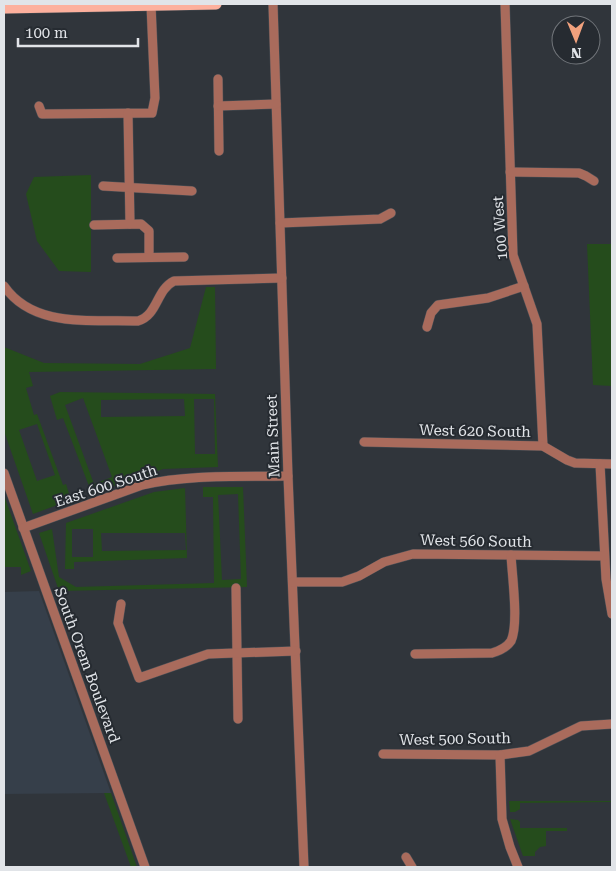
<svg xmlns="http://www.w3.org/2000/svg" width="616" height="871" font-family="'Roboto Serif',serif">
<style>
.built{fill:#363f4a}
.green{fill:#254c1c;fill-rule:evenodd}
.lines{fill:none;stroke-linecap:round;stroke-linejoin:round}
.minor-casing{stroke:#4c5157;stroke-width:10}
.major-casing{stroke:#4c5157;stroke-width:12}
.minor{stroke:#a96b5c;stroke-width:9}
.major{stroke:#fdb09d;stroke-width:11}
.labels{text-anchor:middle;stroke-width:4;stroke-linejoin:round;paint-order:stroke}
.street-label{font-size:15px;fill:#e1e4e8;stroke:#262b31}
</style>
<rect width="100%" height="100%" fill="#30353b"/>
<polygon class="built" points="39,591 111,793 4,794 4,592"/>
<g class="green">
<polygon points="91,175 91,272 59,271 37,241 26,194 34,177"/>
<polygon points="587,244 612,244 612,386 593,385"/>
<path d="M206,287H215L216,369L29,372L33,386L26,388L34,415L37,414L63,485L66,484L71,500L33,514L4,431V347L44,363L140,364L190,348ZM37,424L55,475L37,481L19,430Z"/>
<path d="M60,392L215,394L218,467L163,469L92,494L63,418L57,420L50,396ZM83,398L112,477L94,484L65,405ZM184,399L185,416L101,417V400ZM194,399H214L215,454H195Z"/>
<path d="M203,487H243L247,587L59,591L39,533L52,529L59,577L76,587L214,583L213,497H203ZM238,494L241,579L222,580L218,495Z"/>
<path d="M185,488L187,558L74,562V569H65L66,523L154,492ZM72,529H93V557H72ZM101,533H185L186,550L102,551Z"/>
<polygon points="4,495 31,571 21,575 21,567 4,567"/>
<polygon points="104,793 111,793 137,867 131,867"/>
<polygon points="612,801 612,802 520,803 520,809 515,812 510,812 509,801"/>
<polygon points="510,819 518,820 520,822 520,828 567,828 567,831 546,831 546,846 540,847 535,852 535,856 523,856"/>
</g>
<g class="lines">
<defs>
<g id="minor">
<polyline points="273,4 288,476 304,867"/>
<polyline points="505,4 513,255 537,324 543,446"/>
<polyline points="218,79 219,151"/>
<polyline points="39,106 42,114 152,113 155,98 151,5"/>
<polyline points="218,106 276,104"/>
<polyline points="128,113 130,224"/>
<polyline points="510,172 579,173 586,176 594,181"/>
<polyline points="103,186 192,191"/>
<polyline points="280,223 380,219 391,213"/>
<polyline points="94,225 141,224 149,231 149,257"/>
<polyline points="117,258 184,257"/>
<path d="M4,286C34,329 92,319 138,321C158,315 156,290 174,281L282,278"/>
<polyline points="427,327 431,313 438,305 488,298 524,286"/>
<polyline points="364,442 543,446 567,460 575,463 612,464"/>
<polyline points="600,464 606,579 612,614"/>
<polyline points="4,473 145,867"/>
<path d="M23,528L142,485C190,474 240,477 288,476"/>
<polyline points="293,582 342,582 359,576 384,562 413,554 604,556"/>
<polyline points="236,588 238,719"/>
<polyline points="121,604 118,623 139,678 208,654 296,651"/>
<path d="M415,654L492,653C499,651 507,647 511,641C519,624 512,575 511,555"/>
<polyline points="383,754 500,755 529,751 581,726 612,724"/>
<polyline points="500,755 502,819 510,847 518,867"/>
<polyline points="406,857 412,867"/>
</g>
<polyline id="major" points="4,8 216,4"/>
</defs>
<use href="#minor" class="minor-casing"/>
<use href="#major" class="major-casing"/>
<use href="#minor" class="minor"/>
<use href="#major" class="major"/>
</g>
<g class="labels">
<g class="street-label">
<text transform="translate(500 228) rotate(-94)" y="5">100 West</text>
<text transform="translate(475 431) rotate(1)" y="5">West 620 South</text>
<text transform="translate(273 436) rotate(-92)" y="5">Main Street</text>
<text transform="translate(106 486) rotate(-18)" y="5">East 600 South</text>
<text transform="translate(476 541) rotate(1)" y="5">West 560 South</text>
<text transform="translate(87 665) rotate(70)" y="5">South Orem Boulevard</text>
<text transform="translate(455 739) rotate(-1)" y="5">West 500 South</text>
</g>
</g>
<rect width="616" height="871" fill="none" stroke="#e1e4e8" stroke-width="10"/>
<g transform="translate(576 40) rotate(179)"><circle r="24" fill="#262b31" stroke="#71757a"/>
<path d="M0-4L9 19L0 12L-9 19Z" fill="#f1a17d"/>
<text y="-8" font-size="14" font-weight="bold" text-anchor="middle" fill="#e1e4e8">N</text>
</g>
<path d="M18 38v8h120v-8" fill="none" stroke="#e1e4e8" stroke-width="2.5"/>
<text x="25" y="38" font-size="15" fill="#e1e4e8" stroke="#262b31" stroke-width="4" paint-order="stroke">100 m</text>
</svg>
